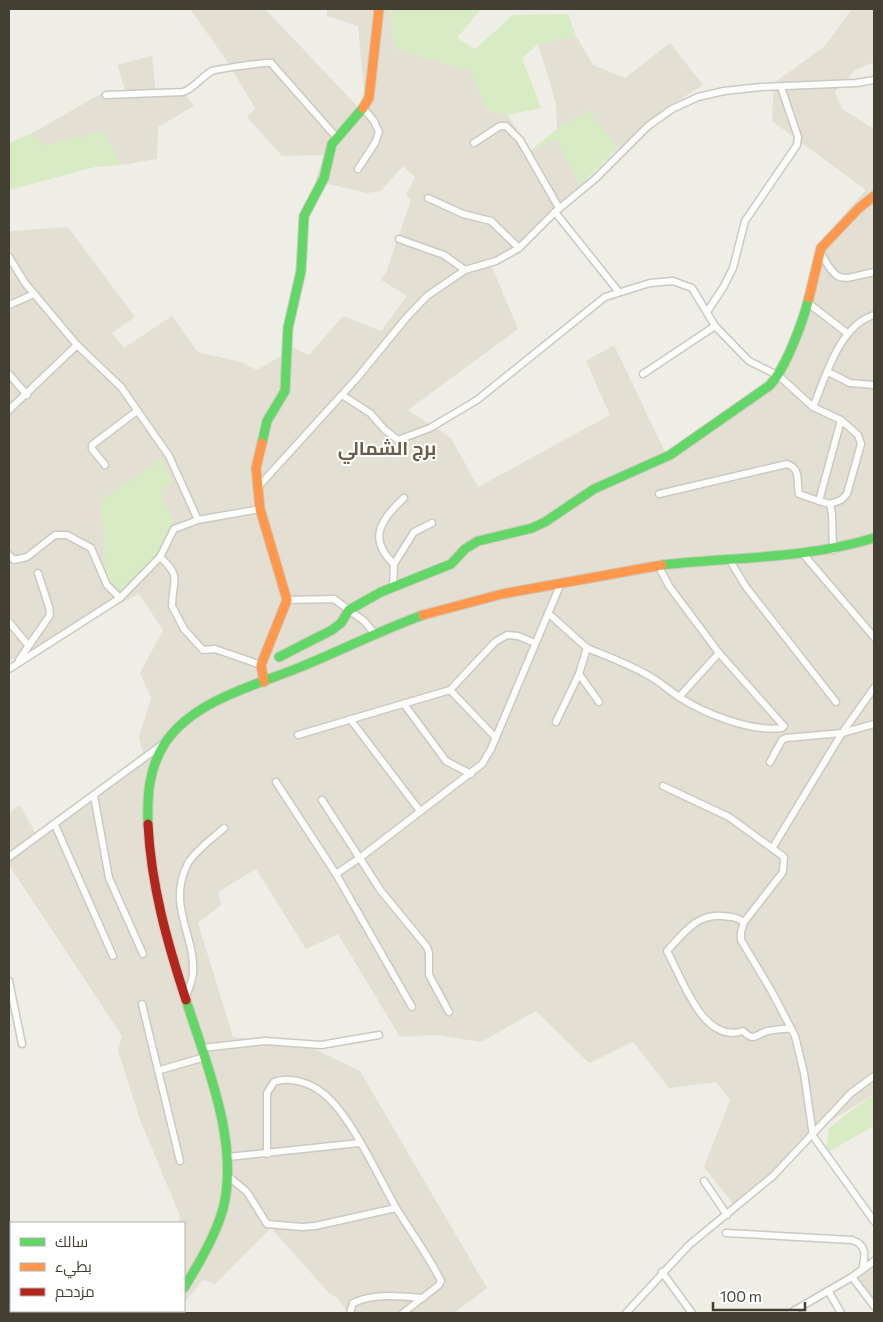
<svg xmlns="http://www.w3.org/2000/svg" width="883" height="1322" font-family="Commissioner,Cairo,sans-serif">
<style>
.residential{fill:#e3dfd3}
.green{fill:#d9ebc4}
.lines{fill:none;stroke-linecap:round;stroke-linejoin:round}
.street-casing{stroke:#cbc9c2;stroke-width:9}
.fast-casing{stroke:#cecabd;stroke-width:11}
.slow-casing{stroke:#cecabd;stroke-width:11}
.jam-casing{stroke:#cecabd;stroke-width:11}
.street{stroke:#fcfcfb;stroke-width:6}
.fast{stroke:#63d668;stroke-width:9}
.slow{stroke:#ff974d;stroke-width:9}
.jam{stroke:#b3261e;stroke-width:9}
.labels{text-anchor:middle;stroke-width:4;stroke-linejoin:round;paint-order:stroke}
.district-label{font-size:19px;font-weight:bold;fill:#685e4a;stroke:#fff}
</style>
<rect width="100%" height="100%" fill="#eeede6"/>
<g class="residential">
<polygon points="190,9 265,9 358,107 364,92 358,26 327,16 327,9 389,9 395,49 471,71 486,110 508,115 530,151 556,139 580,186 492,267 518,329 408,410 451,438 478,487 610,415 586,361 614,345 666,454 778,372 804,306 817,245 866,190 772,121 774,83 824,47 852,9 874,9 874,62 855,70 835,92 842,109 874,129 874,1094 824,1125 734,1205 704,1167 730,1100 716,1082 669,1088 633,1042 589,1063 536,1011 481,1042 436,1035 400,1037 338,934 306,949 256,869 218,892 221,905 198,923 233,1037 310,1047 360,1071 487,1288 454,1313 348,1313 337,1297 330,1294 271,1228 215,1284 203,1280 184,1303 184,1223 178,1223 180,1216 141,1122 118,1051 122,1036 9,865 9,813 20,805 36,834 143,754 139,737 151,698 140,673 163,630 139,594 9,661 9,231 68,227 135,317 112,333 124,348 172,316 198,352 241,362 257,370 294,348 309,355 343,316 381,331 407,296 381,280 386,272 411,200 406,195 415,177 403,166 381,191 367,193 315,181 324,155 282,156 247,117 255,108 227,61"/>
<polygon points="576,36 593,65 625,78 670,43 703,85 668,107 618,148 588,110 557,129 556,103 538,44"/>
<polygon points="152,56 156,94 183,92 194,106 158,127 157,159 121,165 104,131 39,152 22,139 102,93 126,92 117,65"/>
<polygon points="874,1258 874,1304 852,1277"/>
<polygon points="126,1311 177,1311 175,1313 124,1313"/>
</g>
<g class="green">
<polygon points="389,9 481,9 457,38 475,49 513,15 568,14 576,36 538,44 522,58 541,108 508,115 486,110 471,71 395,49"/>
<polygon points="588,110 618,148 580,186 556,140 530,151 557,129"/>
<polygon points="104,131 121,165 95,167 9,190 9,143 30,134 46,145"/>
<polygon points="161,459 173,482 160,492 173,521 158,555 120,594 106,578 101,500"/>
<polygon points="874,1094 874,1126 826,1153 829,1128"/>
</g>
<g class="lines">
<defs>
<g id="street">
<path d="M106,95L183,92C195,88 201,77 212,71C218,69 265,62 271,63L337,138"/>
<polyline points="474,143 500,126 506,126 520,140 559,208"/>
<polyline points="358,169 375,143 379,132 374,121 363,108"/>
<polyline points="428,198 463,214 491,221 519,248"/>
<polyline points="555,212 618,291"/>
<polyline points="399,239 444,255 465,270"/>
<path d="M821,253C838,286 841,279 874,272"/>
<polyline points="9,257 25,283 77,345 121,387 169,456 198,520"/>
<polyline points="808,303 847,333"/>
<polyline points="9,305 34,294"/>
<polyline points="707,312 724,286 733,268 745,221 797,145 798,137 781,87"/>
<polyline points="828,372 850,383 874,385"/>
<polyline points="9,374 27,395"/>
<polyline points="643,374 715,326"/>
<polyline points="342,395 370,413 385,430 398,440 430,428 477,400 605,297 650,283 673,281 692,288 715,326 749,361 779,376 813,407 841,420 858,435 861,444 847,494 841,500 830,504"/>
<path d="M813,407C826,376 839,326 874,315"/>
<polyline points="9,410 77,345"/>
<polyline points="105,465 92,449 92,445 137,411"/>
<polyline points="258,487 358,377 406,318 427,296 465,270 496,261 519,248 555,212 595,179 648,126 672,109 698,97 724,91 761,87 856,83 874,80"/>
<path d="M659,494L787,464C802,469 796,483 799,494L819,501"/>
<polyline points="833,550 832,514 830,504 819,501 841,420"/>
<polyline points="9,555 14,560 27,557 55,535 67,535 91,548 107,585 120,598"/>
<polyline points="804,555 874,637"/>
<path d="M160,557C183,578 172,580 172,606L184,629L203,650L215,649L261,665"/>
<polyline points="729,559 746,587 836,702"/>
<path d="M394,564C367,539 381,519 404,498"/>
<polyline points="393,587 394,564 414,532 432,523"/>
<polyline points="287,600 334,599 364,621 376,635"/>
<polyline points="548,613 587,648 579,674 556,722"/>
<polyline points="9,622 28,645"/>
<path d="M587,648C609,657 631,665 651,677C661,683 670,691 679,697C705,714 751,732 782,728L784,726L781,723L719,653L669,586L658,565"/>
<polyline points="19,660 50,615 49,607 38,573"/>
<polyline points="9,669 120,598 160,557 174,529 198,520 260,509"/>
<polyline points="579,674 599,702"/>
<polyline points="450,690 496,738"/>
<polyline points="679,697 719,653"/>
<polyline points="404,704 446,761 471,774"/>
<polyline points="350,719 420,811"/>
<polyline points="298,735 450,690 495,642 507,635 518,636 535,643"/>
<polyline points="770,762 782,740 786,738 842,733 874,724"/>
<polyline points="276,782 336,874 361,857 482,764 491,749 561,583"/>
<polyline points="663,786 729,817 784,857 783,872 744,922 741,932 741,940 772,992 795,1036 804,1073 813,1136 874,1221"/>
<polyline points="94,796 109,878 143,954"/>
<polyline points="322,800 381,891 427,947 429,953 429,975 449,1012"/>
<polyline points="55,825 113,956"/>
<polyline points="773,847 842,733 874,688"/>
<polyline points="9,857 163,744"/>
<polyline points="336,874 412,1007"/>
<path d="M744,922C736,917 732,917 722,916C696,914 683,934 667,951C682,978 703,1045 743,1031C755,1043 755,1034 768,1031C774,1030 785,1028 791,1029"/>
<polyline points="9,981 22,1044"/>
<path d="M186,996C189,989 192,982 193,974C196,935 166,906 188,863C196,850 213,838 224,828"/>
<polyline points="142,1004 180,1161"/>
<polyline points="202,1048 265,1041 321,1045 379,1035"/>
<polyline points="160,1070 205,1057"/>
<path d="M267,1154V1093L274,1082C290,1076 311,1083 324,1094C351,1116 377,1174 395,1206C410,1231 428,1255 441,1281L439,1285L403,1313"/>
<polyline points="228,1157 359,1143"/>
<polyline points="228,1176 247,1192 267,1224 302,1227 315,1226 396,1208"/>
<polyline points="704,1181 727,1215"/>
<path d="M726,1233L852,1240C868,1245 865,1257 862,1270"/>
<polyline points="874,1261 852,1277 874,1306"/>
<polyline points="662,1272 692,1313"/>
<polyline points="829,1292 841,1313"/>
<path d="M350,1313L353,1303C374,1293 400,1296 423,1298"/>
<polyline points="626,1313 689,1245 773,1176 851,1093 874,1076"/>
<polyline points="790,1313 852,1277"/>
</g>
<g id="fast">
<polyline points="262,443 267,421 285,391 288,328 301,271 304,216 324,178 332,144 363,108"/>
<path d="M662,565C734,557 805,559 874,538"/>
<path d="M279,657L332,630L341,623L349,610L381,592L451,564L465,549L478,541L532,528L545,522L594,489L670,455L769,386C786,369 803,321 809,298"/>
<path d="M148,824C147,795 149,768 165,743C196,697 263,684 310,663C348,647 384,629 423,615"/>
<path d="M184,1288C199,1263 215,1237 223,1209C240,1143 206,1063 186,1000"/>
</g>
<g id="slow">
<polyline points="363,108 369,98 379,9"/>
<polyline points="809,298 821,248 859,208 874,196"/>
<polyline points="262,443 256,468 260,509 287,600 261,665 264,682"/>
<polyline points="423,615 502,594 662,565"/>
<polyline points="166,1313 168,1311"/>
</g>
<path id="jam" d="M148,824C151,885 167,942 186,1000"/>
</defs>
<use href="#street" class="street-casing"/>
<use href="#fast" class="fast-casing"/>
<use href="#slow" class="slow-casing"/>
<use href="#jam" class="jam-casing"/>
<use href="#street" class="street"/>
<use href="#fast" class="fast"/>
<use href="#slow" class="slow"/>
<use href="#jam" class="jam"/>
</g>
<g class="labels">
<g class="district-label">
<text x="387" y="455">برج الشمالي</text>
</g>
</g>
<rect width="883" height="1322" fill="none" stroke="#443f33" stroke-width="20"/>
<rect x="10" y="1222" width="175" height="90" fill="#ffffff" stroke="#b4b2ad"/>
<rect x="20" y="1238" width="25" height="8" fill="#63d668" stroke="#b4b2ad"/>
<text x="55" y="1247" font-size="15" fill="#443f33">سالك</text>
<rect x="20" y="1263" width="25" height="8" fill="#ff974d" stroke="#b4b2ad"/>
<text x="55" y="1272" font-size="15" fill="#443f33">بطيء</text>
<rect x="20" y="1288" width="25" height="8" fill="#b3261e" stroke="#b4b2ad"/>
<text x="55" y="1297" font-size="15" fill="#443f33">مزدحم</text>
<path d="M713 1302v8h92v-8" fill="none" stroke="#443f33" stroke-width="2.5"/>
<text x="720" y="1302" font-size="15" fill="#443f33" stroke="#ffffff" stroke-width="4" paint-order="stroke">100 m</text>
</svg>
